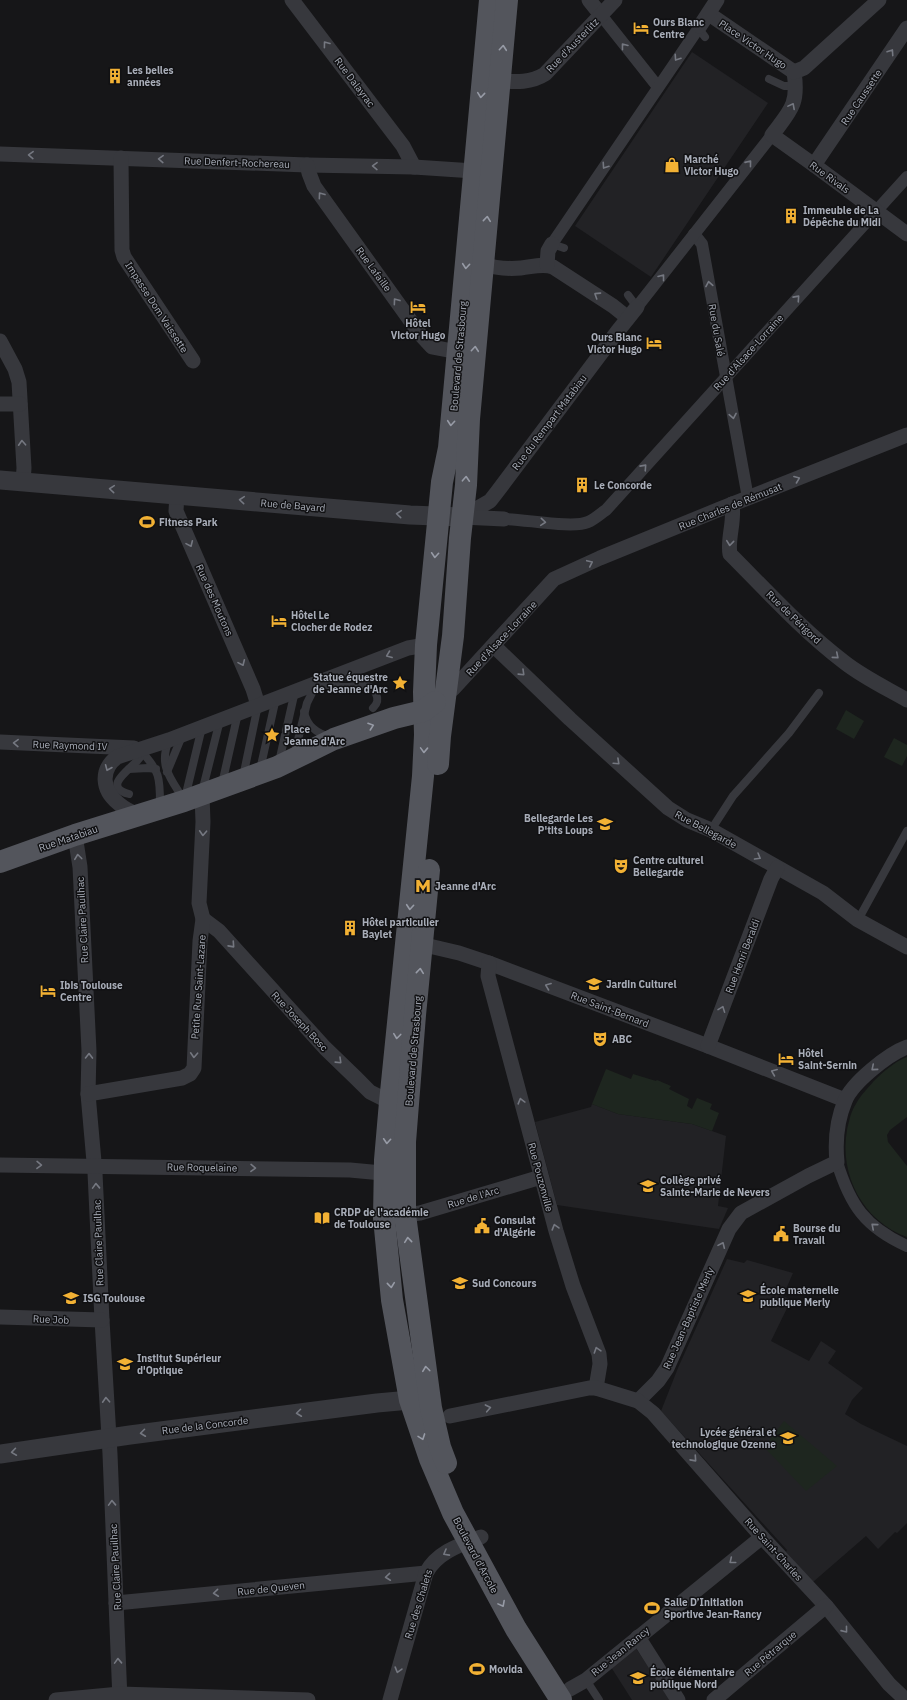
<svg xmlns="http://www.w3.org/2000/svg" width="907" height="1700" font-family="'IBM Plex Sans',sans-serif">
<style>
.built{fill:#222225}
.green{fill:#1e261f}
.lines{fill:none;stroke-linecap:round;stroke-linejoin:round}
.service{stroke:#37383d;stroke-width:8}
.pedestrian{stroke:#37383d;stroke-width:12}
.minor{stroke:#37383d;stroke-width:15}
.tertiary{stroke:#37383d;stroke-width:19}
.primary{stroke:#53555c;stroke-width:22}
.oneway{stroke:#757881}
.oneway2{stroke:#979ba6}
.labels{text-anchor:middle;stroke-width:3;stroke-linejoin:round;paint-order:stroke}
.poi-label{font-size:10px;font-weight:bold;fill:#a8adb8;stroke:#111113;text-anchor:start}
.street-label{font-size:10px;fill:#a8adb8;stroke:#111113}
</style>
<rect width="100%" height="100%" fill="#161618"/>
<g class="built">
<polygon points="692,52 768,103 651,277 575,226"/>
<polygon points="592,1104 618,1114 692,1124 726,1136 718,1206 728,1208 719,1229 557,1205 535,1122 591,1107"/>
<polygon points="727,1259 744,1263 747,1260 793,1273 783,1296 791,1300 771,1341 809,1361 821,1341 836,1351 828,1363 863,1388 852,1400 845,1414 861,1424 907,1446 907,1523 897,1533 895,1532 878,1549 866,1536 813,1582 786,1552 787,1550 661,1411 678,1368"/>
<polygon points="635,1647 671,1700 632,1700 611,1667"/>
</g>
<g class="green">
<polygon points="846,710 864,721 854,739 836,729"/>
<polygon points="894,738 907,745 907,756 902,766 884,757"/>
<path d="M907,1057V1117L890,1130L887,1135L888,1142L907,1166V1237C863,1221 839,1175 847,1130C849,1121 851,1111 856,1104C860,1096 867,1089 873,1082C883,1072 894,1062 907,1057Z"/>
<polygon points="606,1069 631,1079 633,1074 656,1081 657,1080 671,1086 669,1089 689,1099 687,1106 692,1109 697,1098 712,1104 710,1109 719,1113 712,1131 692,1124 618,1114 592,1104"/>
<polygon points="784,1421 837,1466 806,1491 764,1447"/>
</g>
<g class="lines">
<g class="service">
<polyline points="700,26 702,33 705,37"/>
<polyline points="769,79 784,86 796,86"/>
<polyline points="552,244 564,248"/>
<polyline points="628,295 637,307"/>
<path d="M304,712C307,726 316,733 330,737"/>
<path d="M169,740C158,766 171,779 184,800"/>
<path d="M140,750C161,772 160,779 160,808"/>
<path d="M294,756L307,703L317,683C326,685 334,686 342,687C353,688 371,680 376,694C379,700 377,704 373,708"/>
<polyline points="279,762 295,691"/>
<polyline points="129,769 148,768 156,769"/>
<polyline points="260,770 276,698"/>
<polyline points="167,772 182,736"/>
<polyline points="243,777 258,705"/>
<polyline points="222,784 238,713"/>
<polyline points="202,792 220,720"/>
<path d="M129,794C102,787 129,770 137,761C141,757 144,753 147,748"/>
<polyline points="185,798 202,727"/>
<polyline points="711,830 733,796 789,733 819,693"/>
<polyline points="858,920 907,831"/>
<polyline points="586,1680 599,1700"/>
</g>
<g class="pedestrian">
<polyline points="601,15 658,87"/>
<polyline points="694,234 702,244 748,498"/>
<polyline points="552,244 700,26"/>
<polyline points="637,307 772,135"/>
<path d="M504,519C524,519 573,529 588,522C595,519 600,514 606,510L907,177"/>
<path d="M837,1162C850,1205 865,1227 907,1246"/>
</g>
<g class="minor">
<polyline points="292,0 403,146 414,167"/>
<polyline points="589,0 601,15"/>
<path d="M709,14L794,72C799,105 790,111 772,135L814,165L907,234"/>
<polyline points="700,26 717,0"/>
<polyline points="794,72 804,68 879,0"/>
<path d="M500,81C516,82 531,83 545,74L615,0"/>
<polyline points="0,154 307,165 414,167 474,171"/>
<polyline points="121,158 122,250 124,257 193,361"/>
<polyline points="307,165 309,173 314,186 420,334 432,347 458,352"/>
<polyline points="814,165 907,28"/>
<path d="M483,264C495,268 509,269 521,268C532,267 543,263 553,267L613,306L628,318"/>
<polyline points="547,265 548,251 552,244"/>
<polyline points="0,341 15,369 19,382 24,468 23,482"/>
<polyline points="0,404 20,404"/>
<polyline points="177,494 176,511 253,689 258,705"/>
<path d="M732,504C735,522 727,539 730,554C767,591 802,630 844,662C863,677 886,688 907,700"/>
<polyline points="462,517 490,501 497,492 617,332 637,307"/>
<polyline points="462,517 504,519"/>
<polyline points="494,646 570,719 668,808 687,820 711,830 823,893 858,920 907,947"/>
<polyline points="446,694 453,689 554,579 600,558 720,509 907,435"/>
<polyline points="0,742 134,748"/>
<path d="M137,815C130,811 123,808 118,803C102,790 100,770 117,757L169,740L408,648L426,645"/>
<polyline points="75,835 80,867 89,1051 88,1094 95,1173 102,1320 110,1454 120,1700"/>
<polyline points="203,919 219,931 325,1048 356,1078 370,1092 390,1102 398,1104"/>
<polyline points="412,942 459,953 489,963 708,1046 845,1100"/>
<polyline points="489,963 488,976 556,1231 573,1286 599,1354 600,1364 596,1388"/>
<polyline points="708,1046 771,879 777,868"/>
<polyline points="88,1094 182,1078 190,1074 194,1068 200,941 203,919 199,903 203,822 202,795"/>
<polyline points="0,1165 350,1170 393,1174"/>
<polyline points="405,1215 420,1213 541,1177"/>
<polyline points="0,1317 102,1320"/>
<path d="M638,1401L658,1381L667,1368L729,1229L741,1213L808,1176L837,1162C835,1142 837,1120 845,1101C852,1083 888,1054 907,1047"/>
<polyline points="450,1416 589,1388 596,1388 638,1401 653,1413 762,1537 826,1606 889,1684 906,1700"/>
<polyline points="116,1603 426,1573"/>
<polyline points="638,1637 678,1700"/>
<polyline points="570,1689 586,1680 762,1537"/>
<polyline points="56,1700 120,1694 308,1700"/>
<path d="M390,1700L426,1573C437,1552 460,1545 481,1537"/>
<polyline points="714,1700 826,1606"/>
</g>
<g class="tertiary">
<polyline points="0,480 410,515 462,517"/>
<polyline points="0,1454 130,1435 377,1403 410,1400 424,1405"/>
</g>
<g class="primary">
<polyline points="490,0 449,448 442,482 426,645 424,692 425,735 423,776 390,1102 385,1160 384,1218 392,1300 410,1400 430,1459 453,1513 516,1629 561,1700"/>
<polyline points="438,764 440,736 453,636 460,538 466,485 469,419 507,0"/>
<polyline points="0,862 75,835 184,801 277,767 334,739 394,718 423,711 435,702"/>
<polyline points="429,870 415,1015 405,1142 405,1215 431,1408 440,1447 446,1463"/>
</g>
</g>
<defs><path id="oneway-chevron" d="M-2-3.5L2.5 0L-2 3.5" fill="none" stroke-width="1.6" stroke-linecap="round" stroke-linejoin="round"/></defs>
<g class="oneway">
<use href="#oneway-chevron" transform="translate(326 44) rotate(-127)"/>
<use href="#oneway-chevron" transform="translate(624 46) rotate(-128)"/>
<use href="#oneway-chevron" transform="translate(891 52) rotate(-56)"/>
<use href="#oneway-chevron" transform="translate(677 58) rotate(124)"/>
<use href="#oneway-chevron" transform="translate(792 106) rotate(-62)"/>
<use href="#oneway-chevron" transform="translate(31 155) rotate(-178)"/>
<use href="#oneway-chevron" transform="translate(161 159) rotate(-178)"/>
<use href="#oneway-chevron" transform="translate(749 163) rotate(-51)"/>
<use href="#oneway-chevron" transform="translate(375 166) rotate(-179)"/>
<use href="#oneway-chevron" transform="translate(605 166) rotate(124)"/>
<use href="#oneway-chevron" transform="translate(321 195) rotate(-126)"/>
<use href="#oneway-chevron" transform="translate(662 277) rotate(-52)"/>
<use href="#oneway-chevron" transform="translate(709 284) rotate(-100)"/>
<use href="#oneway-chevron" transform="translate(597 295) rotate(-147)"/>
<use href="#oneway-chevron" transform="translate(797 298) rotate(-48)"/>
<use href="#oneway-chevron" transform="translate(396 301) rotate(-126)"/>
<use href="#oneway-chevron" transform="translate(733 416) rotate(80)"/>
<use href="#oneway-chevron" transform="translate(22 443) rotate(-93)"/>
<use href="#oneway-chevron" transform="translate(644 467) rotate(-48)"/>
<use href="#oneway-chevron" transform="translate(797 479) rotate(-21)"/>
<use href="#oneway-chevron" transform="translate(112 489) rotate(-175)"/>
<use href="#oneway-chevron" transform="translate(242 500) rotate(-175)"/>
<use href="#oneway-chevron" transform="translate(399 514) rotate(-175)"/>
<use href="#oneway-chevron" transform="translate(543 522) rotate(5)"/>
<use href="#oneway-chevron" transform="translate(730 543) rotate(96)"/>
<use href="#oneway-chevron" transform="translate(190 544) rotate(66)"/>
<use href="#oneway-chevron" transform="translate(590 563) rotate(-25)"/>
<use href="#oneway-chevron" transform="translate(389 655) rotate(159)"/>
<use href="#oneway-chevron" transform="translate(836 656) rotate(40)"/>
<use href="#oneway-chevron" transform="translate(242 663) rotate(66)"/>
<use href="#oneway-chevron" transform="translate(522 673) rotate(44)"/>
<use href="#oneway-chevron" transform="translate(16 743) rotate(-178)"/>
<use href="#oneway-chevron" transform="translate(617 762) rotate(43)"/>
<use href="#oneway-chevron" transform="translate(108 768) rotate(113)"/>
<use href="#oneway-chevron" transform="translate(203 833) rotate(93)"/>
<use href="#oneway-chevron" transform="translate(78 857) rotate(-97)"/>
<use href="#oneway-chevron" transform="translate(758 857) rotate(30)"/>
<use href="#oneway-chevron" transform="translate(232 945) rotate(48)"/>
<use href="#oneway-chevron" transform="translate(548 986) rotate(-159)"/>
<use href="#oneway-chevron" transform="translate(722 1009) rotate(-69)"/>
<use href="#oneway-chevron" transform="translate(194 1055) rotate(93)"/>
<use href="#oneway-chevron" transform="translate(89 1056) rotate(-89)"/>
<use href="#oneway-chevron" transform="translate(339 1061) rotate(44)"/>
<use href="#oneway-chevron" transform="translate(874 1068) rotate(140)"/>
<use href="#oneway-chevron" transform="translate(774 1072) rotate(-158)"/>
<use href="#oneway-chevron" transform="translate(521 1101) rotate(-105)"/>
<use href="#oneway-chevron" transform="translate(39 1165) rotate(1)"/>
<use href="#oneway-chevron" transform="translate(253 1168) rotate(1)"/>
<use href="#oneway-chevron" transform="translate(96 1186) rotate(-92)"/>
<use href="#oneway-chevron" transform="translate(874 1226) rotate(-139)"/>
<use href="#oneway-chevron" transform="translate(555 1227) rotate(-106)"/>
<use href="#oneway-chevron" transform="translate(722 1245) rotate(-66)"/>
<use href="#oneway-chevron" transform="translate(597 1350) rotate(-108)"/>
<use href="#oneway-chevron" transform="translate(106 1400) rotate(-93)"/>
<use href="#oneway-chevron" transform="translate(488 1408) rotate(-11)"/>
<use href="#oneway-chevron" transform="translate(299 1413) rotate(173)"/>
<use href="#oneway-chevron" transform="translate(143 1433) rotate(173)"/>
<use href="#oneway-chevron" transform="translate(14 1452) rotate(172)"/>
<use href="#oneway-chevron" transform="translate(694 1459) rotate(48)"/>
<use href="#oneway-chevron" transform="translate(112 1503) rotate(-92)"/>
<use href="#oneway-chevron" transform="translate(446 1553) rotate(151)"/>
<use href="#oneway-chevron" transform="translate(732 1561) rotate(141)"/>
<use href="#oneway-chevron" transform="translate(388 1577) rotate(174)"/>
<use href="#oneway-chevron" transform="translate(216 1593) rotate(174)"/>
<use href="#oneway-chevron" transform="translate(845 1630) rotate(51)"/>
<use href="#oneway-chevron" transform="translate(118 1661) rotate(-92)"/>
<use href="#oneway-chevron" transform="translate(398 1670) rotate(106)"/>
</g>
<g class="oneway2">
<use href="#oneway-chevron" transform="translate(503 48) rotate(-85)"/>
<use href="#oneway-chevron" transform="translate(481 95) rotate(96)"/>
<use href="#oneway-chevron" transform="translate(487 219) rotate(-84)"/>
<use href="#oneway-chevron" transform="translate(466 266) rotate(95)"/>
<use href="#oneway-chevron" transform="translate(475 349) rotate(-85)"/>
<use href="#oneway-chevron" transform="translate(451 423) rotate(95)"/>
<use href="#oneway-chevron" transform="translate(466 479) rotate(-87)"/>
<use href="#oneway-chevron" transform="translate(435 555) rotate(94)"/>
<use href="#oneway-chevron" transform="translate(371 726) rotate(-19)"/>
<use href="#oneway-chevron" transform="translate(424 750) rotate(92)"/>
<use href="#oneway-chevron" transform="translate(410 907) rotate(95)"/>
<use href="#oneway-chevron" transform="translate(420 971) rotate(-84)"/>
<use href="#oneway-chevron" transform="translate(397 1036) rotate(97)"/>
<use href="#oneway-chevron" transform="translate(387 1141) rotate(94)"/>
<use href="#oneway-chevron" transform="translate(408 1240) rotate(-96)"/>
<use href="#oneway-chevron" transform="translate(391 1285) rotate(84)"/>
<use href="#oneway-chevron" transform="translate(426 1369) rotate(-97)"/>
<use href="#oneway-chevron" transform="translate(422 1437) rotate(70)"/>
<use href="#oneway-chevron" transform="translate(502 1604) rotate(62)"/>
</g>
<defs>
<symbol id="hotel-bare" viewBox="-9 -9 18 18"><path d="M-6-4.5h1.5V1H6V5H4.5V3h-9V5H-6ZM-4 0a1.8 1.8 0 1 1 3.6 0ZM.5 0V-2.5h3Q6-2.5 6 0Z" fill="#f2b134" stroke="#111113" stroke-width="2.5" paint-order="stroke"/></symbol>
<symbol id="building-bare" viewBox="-9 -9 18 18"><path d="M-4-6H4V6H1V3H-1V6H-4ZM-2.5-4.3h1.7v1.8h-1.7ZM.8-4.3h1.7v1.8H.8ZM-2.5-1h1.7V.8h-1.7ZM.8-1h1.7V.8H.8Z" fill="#f2b134" stroke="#111113" stroke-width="2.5" paint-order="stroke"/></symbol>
<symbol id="shop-bare" viewBox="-9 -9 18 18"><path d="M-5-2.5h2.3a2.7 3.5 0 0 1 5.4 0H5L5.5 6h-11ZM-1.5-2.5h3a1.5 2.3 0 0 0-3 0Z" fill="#f2b134" stroke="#111113" stroke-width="2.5" paint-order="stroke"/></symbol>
<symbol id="stadium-bare" viewBox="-9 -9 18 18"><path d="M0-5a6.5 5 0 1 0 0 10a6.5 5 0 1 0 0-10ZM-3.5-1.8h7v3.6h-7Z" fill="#f2b134" stroke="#111113" stroke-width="2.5" paint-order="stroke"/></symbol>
<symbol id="sight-bare" viewBox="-9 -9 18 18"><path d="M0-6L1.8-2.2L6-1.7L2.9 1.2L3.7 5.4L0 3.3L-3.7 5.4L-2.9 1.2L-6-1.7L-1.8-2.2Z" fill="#f2b134" stroke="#111113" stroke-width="2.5" paint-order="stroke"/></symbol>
<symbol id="school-bare" viewBox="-9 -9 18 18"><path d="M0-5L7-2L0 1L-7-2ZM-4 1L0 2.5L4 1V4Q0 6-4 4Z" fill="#f2b134" stroke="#111113" stroke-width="2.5" paint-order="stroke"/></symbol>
<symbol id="theatre-bare" viewBox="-9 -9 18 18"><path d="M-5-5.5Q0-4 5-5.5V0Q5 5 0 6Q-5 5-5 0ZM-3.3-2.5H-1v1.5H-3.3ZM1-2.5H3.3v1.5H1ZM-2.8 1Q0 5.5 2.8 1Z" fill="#f2b134" stroke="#111113" stroke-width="2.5" paint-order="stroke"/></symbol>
<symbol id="metro-bare" viewBox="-9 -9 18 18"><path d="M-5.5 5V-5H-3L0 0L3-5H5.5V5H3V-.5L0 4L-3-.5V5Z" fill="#f2b134" stroke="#111113" stroke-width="2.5" paint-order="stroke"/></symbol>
<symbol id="library-bare" viewBox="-9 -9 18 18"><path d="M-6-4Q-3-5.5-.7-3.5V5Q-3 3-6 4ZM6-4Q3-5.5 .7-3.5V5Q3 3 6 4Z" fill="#f2b134" stroke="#111113" stroke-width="2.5" paint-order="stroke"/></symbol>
<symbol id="civic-bare" viewBox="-9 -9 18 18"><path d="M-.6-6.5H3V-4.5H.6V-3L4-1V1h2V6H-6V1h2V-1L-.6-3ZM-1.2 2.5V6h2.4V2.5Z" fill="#f2b134" stroke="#111113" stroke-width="2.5" paint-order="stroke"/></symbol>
<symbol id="university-bare" viewBox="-9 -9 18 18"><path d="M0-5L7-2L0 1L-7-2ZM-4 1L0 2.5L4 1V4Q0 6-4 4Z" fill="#f2b134" stroke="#111113" stroke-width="2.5" paint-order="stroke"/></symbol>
</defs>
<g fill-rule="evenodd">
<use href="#hotel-bare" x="630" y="17" width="22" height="22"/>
<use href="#building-bare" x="104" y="65" width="22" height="22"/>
<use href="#shop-bare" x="661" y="154" width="22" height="22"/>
<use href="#building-bare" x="780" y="205" width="22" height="22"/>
<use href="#hotel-bare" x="407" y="296" width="22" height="22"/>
<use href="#hotel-bare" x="643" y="332" width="22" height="22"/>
<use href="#building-bare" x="571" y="474" width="22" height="22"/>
<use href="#stadium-bare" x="136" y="511" width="22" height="22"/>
<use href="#hotel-bare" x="268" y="610" width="22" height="22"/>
<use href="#sight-bare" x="389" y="672" width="22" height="22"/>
<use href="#sight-bare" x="261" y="724" width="22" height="22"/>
<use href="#school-bare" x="594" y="813" width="22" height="22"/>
<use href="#theatre-bare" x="610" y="855" width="22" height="22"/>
<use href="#metro-bare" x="412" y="875" width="22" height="22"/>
<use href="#building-bare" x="339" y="917" width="22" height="22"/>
<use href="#school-bare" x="583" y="973" width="22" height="22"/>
<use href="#hotel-bare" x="37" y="980" width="22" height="22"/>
<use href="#theatre-bare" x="589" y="1028" width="22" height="22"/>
<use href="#hotel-bare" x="775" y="1048" width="22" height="22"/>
<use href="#school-bare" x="637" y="1175" width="22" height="22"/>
<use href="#library-bare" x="311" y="1207" width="22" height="22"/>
<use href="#civic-bare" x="471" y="1215" width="22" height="22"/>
<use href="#civic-bare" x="770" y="1223" width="22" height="22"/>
<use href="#school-bare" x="449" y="1272" width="22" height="22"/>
<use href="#school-bare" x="737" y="1285" width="22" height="22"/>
<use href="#university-bare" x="60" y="1287" width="22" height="22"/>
<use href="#university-bare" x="114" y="1353" width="22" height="22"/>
<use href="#school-bare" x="777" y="1427" width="22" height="22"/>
<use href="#stadium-bare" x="641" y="1597" width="22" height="22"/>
<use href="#stadium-bare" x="466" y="1658" width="22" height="22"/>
<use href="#school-bare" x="627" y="1667" width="22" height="22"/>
</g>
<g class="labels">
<g class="poi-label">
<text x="653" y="26">Ours Blanc<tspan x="653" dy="12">Centre</tspan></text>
<text x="127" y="74">Les belles<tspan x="127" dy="12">années</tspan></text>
<text x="684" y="163">Marché<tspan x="684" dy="12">Victor Hugo</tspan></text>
<text x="803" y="214">Immeuble de La<tspan x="803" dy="12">Dépêche du Midi</tspan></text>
<text x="418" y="327" text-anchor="middle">Hôtel<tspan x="418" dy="12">Victor Hugo</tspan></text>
<text x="642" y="341" text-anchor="end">Ours Blanc<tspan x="642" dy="12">Victor Hugo</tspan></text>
<text x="594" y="489">Le Concorde</text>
<text x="159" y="526">Fitness Park</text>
<text x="291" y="619">Hôtel Le<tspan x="291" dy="12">Clocher de Rodez</tspan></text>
<text x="388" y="681" text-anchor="end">Statue équestre<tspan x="388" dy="12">de Jeanne d'Arc</tspan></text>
<text x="284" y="733">Place<tspan x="284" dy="12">Jeanne d'Arc</tspan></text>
<text x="593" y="822" text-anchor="end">Bellegarde Les<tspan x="593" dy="12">P'tits Loups</tspan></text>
<text x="633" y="864">Centre culturel<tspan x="633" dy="12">Bellegarde</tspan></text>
<text x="435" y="890">Jeanne d'Arc</text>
<text x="362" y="926">Hôtel particulier<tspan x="362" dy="12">Baylet</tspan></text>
<text x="606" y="988">Jardin Culturel</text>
<text x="60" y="989">Ibis Toulouse<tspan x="60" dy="12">Centre</tspan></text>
<text x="612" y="1043">ABC</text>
<text x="798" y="1057">Hôtel<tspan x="798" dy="12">Saint-Sernin</tspan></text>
<text x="660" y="1184">Collège privé<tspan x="660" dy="12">Sainte-Marie de Nevers</tspan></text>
<text x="334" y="1216">CRDP de l'académie<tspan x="334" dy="12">de Toulouse</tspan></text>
<text x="494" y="1224">Consulat<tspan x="494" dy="12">d'Algérie</tspan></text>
<text x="793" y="1232">Bourse du<tspan x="793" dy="12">Travail</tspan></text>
<text x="472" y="1287">Sud Concours</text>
<text x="760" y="1294">École maternelle<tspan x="760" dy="12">publique Merly</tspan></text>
<text x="83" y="1302">ISG Toulouse</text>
<text x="137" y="1362">Institut Supérieur<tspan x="137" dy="12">d'Optique</tspan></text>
<text x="776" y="1436" text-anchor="end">Lycée général et<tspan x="776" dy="12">technologique Ozenne</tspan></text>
<text x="664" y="1606">Salle D’Initiation<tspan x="664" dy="12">Sportive Jean-Rancy</tspan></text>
<text x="489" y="1673">Movida</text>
<text x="650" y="1676">École élémentaire<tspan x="650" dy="12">publique Nord</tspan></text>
</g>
<g class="street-label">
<text transform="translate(753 44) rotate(34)" y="4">Place Victor Hugo</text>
<text transform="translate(572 45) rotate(-46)" y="4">Rue d'Austerlitz</text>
<text transform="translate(355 82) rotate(53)" y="4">Rue Dalayrac</text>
<text transform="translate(861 97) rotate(-56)" y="4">Rue Caussette</text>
<text transform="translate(237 162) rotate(2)" y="4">Rue Denfert-Rochereau</text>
<text transform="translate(830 177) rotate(36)" y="4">Rue Rivals</text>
<text transform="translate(374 269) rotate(54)" y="4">Rue Lafaille</text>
<text transform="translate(157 307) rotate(57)" y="4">Impasse Dom Vaissette</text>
<text transform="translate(717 330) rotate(80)" y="4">Rue du Salé</text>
<text transform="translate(748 352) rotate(-48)" y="4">Rue d'Alsace-Lorraine</text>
<text transform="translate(458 356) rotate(-85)" y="4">Boulevard de Strasbourg</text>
<text transform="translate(549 422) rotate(-53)" y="4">Rue du Rempart Matabiau</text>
<text transform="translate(293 505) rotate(5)" y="4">Rue de Bayard</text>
<text transform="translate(730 506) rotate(-22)" y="4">Rue Charles de Rémusat</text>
<text transform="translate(215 600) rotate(66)" y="4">Rue des Moutons</text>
<text transform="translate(794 617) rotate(44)" y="4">Rue de Périgord</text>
<text transform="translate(501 638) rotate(-47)" y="4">Rue d'Alsace-Lorraine</text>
<text transform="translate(70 745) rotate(2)" y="4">Rue Raymond IV</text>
<text transform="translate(706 829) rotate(28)" y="4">Rue Bellegarde</text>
<text transform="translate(68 838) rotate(-19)" y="4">Rue Matabiau</text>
<text transform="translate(82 920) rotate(-93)" y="4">Rue Claire Pauilhac</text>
<text transform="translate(742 956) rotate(-69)" y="4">Rue Henri Beraldi</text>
<text transform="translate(198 987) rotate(-86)" y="4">Petite Rue Saint-Lazare</text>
<text transform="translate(610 1009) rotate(21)" y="4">Rue Saint-Bernard</text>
<text transform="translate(300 1021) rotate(47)" y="4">Rue Joseph Bosc</text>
<text transform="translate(413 1051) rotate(-85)" y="4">Boulevard de Strasbourg</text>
<text transform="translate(202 1167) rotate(1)" y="4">Rue Roquelaine</text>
<text transform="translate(541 1177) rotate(75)" y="4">Rue Pouzonville</text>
<text transform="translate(473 1197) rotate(-17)" y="4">Rue de l'Arc</text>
<text transform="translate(98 1243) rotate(-92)" y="4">Rue Claire Pauilhac</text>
<text transform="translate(688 1318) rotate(-66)" y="4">Rue Jean-Baptiste Merly</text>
<text transform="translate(51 1319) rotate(2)" y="4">Rue Job</text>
<text transform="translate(205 1425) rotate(-7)" y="4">Rue de la Concorde</text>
<text transform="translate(774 1549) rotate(48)" y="4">Rue Saint-Charles</text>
<text transform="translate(476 1555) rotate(62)" y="4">Boulevard d'Arcole</text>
<text transform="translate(115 1567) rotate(-93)" y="4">Rue Claire Pauilhac</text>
<text transform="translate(271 1588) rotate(-6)" y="4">Rue de Queven</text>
<text transform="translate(418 1604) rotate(-73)" y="4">Rue des Chalets</text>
<text transform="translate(620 1651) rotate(-39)" y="4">Rue Jean Rancy</text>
<text transform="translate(770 1653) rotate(-40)" y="4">Rue Pétrarque</text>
</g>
</g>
</svg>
